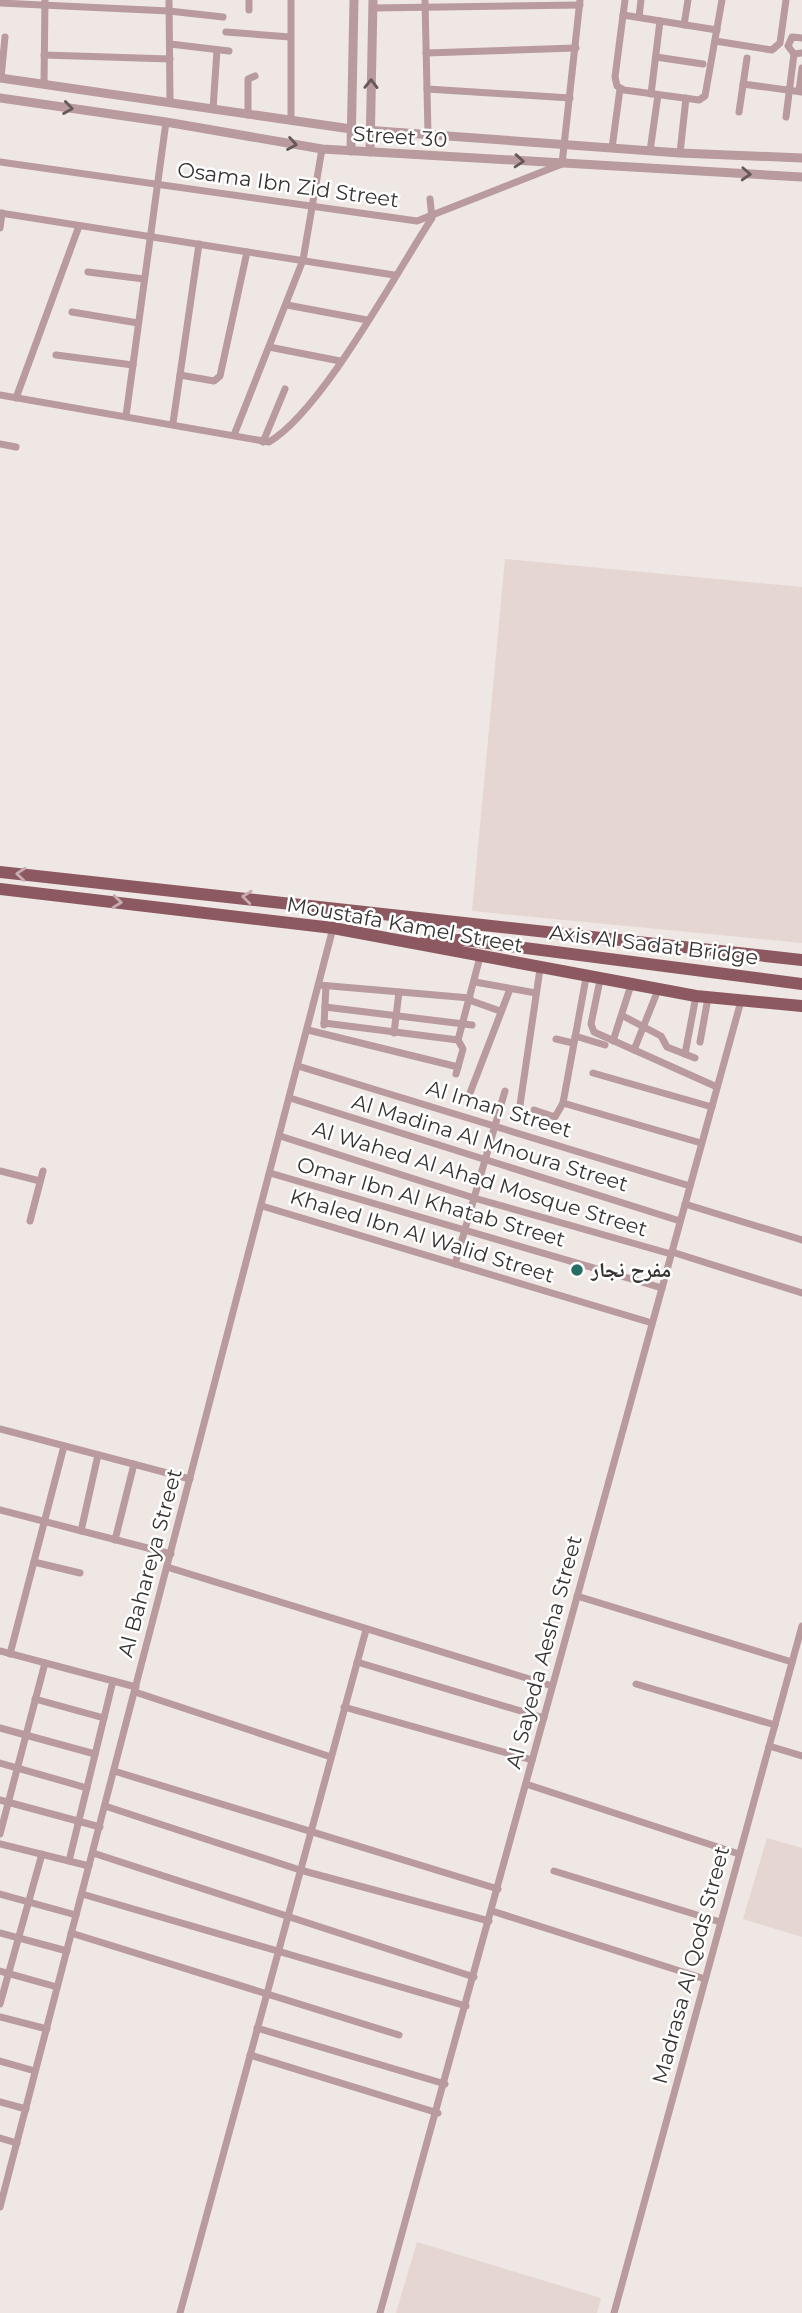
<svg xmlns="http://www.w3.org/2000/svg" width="802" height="2313" font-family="Montserrat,'Noto Naskh Arabic',sans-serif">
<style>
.built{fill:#e5d6d1}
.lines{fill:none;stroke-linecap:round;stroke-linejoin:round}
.minor{stroke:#b99a9d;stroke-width:7}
.tertiary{stroke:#b99a9d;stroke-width:9}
.primary{stroke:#8d5960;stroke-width:12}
.oneway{stroke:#645858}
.oneway2{stroke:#c6acb0}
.poi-dot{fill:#266e64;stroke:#fff;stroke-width:2.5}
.labels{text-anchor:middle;stroke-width:5;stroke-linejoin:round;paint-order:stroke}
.street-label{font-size:21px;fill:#363433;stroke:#fff}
.poi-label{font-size:21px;font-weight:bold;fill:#363433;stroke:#fff;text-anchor:start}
</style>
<rect width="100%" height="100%" fill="#eee7e4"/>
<g class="built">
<polygon points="505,559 802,587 802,943 472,911"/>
<polygon points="767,1838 802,1848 802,1937 743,1919"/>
<polygon points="417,2242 601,2298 597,2313 396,2313"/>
</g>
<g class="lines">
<g class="minor">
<polyline points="169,0 170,102"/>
<polyline points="425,0 428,134"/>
<polyline points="625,0 615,77 617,86 624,90 699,100 705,96 722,0"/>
<polyline points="0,3 169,11 223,17"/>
<polyline points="373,8 580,5"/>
<polyline points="249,10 249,0"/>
<polyline points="623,15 717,30"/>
<polyline points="639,17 641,0"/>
<polyline points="684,25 688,0"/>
<polyline points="226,32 290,37"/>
<polyline points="802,38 792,37 788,46 794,54 802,53"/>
<polyline points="715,41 772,50 780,43 786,0"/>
<polyline points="170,44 229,51"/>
<polyline points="426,53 576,48"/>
<polyline points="44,55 170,59"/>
<polyline points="656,57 703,64"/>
<polyline points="1,78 5,37"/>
<polyline points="44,84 45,0"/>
<polyline points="743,84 802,92"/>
<polyline points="427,89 570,98"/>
<polyline points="799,91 802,68"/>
<polyline points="651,94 660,21"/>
<polyline points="213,109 217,50"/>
<polyline points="739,112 747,58"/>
<polyline points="248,115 248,79 255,76"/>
<polyline points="786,117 794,54"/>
<polyline points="291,121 291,0"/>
<polyline points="612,148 620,89"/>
<polyline points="650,151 658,95"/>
<polyline points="680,153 686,98"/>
<polyline points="0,162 417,221 562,164 580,0"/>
<polyline points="0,213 394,275"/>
<polyline points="0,228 2,213"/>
<polyline points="88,272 144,279"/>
<polyline points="287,305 367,320"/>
<polyline points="72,312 138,323"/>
<polyline points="269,347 340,361"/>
<polyline points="56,355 133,365"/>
<polyline points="180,375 214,381 220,376 247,252"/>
<path d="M0,395L269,442C322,411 396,273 432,218L430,199"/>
<polyline points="16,398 79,226"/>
<polyline points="126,416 166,122"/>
<polyline points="173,423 199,244"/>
<polyline points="234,435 303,260 322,149"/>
<polyline points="263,442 285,389"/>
<polyline points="0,444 16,447"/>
<polyline points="586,978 563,1103 701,1143"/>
<polyline points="600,980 591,1024 594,1032 717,1087"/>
<polyline points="475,982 536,993"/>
<polyline points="319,985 470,998"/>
<polyline points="469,1000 500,1011"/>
<polyline points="325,1007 472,1025"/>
<polyline points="623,1016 661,1036 667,1047 695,1058"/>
<polyline points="324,1023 458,1040 480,957"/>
<polyline points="324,1025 326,986"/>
<polyline points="308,1030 458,1067"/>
<polyline points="394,1033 399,992"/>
<polyline points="575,1036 605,1045"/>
<polyline points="556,1039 573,1043"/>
<polyline points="613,1041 631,985"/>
<polyline points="700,1042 708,998"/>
<polyline points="634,1050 658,990"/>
<polyline points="685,1054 696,996"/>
<polyline points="298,1066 690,1186"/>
<polyline points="593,1073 712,1107"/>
<polyline points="456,1074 463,1049 458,1040"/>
<polyline points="470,1093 510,989"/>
<polyline points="290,1098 680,1221"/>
<polyline points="520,1105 540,969"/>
<polyline points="534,1110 555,1117 563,1103"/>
<polyline points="280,1136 474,1198 671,1254"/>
<polyline points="0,1171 40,1181"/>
<polyline points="270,1173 662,1288"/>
<polyline points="685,1204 802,1240"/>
<polyline points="262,1206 652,1323"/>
<polyline points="30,1221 43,1171"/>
<polyline points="672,1252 802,1293"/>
<polyline points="455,1264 505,1091"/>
<polyline points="0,1429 190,1479"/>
<polyline points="0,1510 171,1554"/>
<polyline points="81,1531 98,1455"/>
<polyline points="115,1540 134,1464"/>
<polyline points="34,1562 80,1573"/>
<polyline points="167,1567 552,1686"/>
<polyline points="577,1596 792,1662"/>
<polyline points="0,1651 136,1687"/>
<polyline points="10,1654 64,1446"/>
<polyline points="357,1662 544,1718"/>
<polyline points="636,1684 775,1725"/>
<polyline points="135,1692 331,1757"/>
<polyline points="35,1699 104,1718"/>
<polyline points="344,1707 532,1760"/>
<polyline points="0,1728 95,1754"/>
<polyline points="769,1746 802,1756"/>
<polyline points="0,1763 87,1788"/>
<polyline points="114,1771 498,1889"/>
<polyline points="526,1784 739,1854"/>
<polyline points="0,1800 100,1827"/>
<polyline points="105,1806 300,1870 489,1921"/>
<polyline points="0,1834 45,1663"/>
<polyline points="0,1844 89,1866"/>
<polyline points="93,1853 474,1977"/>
<polyline points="69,1861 113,1681"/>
<polyline points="554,1871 720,1922"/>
<polyline points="0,1894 76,1915"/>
<polyline points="82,1894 466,2006"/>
<polyline points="492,1911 705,1979"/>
<polyline points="0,1933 67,1951"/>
<polyline points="71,1933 399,2035"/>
<polyline points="0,1971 57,1987"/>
<polyline points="0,2004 42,1854"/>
<polyline points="0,2017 47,2029"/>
<polyline points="257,2028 445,2084"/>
<polyline points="250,2055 438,2113"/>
<polyline points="0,2061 35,2071"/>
<polyline points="0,2102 26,2109"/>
<polyline points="0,2138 17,2143"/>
<polyline points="0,2207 333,928"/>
<polyline points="180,2313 366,1630"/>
<polyline points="380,2313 741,1001"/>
<polyline points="614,2313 802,1626"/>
</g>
<g class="tertiary">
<polyline points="0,78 351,129 680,153 802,158"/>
<polyline points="0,98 166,122 322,149 802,177"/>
<polyline points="351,151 354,0"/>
<polyline points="370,152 373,0"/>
</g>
<g class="primary">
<polyline points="0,872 802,960"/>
<polyline points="0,889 333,928 696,996 802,1006"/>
<polyline points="421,944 433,940 464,940 802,984"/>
</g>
</g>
<defs><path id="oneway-chevron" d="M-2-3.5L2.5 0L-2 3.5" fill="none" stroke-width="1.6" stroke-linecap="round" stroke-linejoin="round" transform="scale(1.75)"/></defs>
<g class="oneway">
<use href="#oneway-chevron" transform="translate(371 84) rotate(-89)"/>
<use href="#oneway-chevron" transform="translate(68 108) rotate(8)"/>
<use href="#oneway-chevron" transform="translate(292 144) rotate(10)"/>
<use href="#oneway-chevron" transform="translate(519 161) rotate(4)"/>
<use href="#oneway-chevron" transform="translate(746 174) rotate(3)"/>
</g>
<g class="oneway2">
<use href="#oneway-chevron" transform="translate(21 874) rotate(-175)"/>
<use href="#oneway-chevron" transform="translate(247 897) rotate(-174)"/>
<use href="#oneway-chevron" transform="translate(117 902) rotate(7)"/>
</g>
<circle class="poi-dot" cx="577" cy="1270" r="7"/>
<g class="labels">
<g class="street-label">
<text transform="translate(400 137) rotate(4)" y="7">Street 30</text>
<text transform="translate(288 185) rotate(8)" y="7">Osama Ibn Zid Street</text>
<text transform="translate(405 925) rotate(10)" y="7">Moustafa Kamel Street</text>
<text transform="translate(654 945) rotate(7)" y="7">Axis Al Sadat Bridge</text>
<text transform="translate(499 1109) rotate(17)" y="7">Al Iman Street</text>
<text transform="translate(490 1143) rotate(17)" y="7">Al Madina Al Mnoura Street</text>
<text transform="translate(480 1179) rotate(17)" y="7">Al Wahed Al Ahad Mosque Street</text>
<text transform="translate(431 1202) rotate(16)" y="7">Omar Ibn Al Khatab Street</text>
<text transform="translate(422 1236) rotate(17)" y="7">Khaled Ibn Al Walid Street</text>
<text transform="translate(150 1563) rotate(-75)" y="7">Al Bahareya Street</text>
<text transform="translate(544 1652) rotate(-75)" y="7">Al Sayeda Aesha Street</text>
<text transform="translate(691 1965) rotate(-75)" y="7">Madrasa Al Qods Street</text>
</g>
<g class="poi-label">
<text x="591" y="1277">مفرح نجار</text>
</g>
</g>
</svg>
